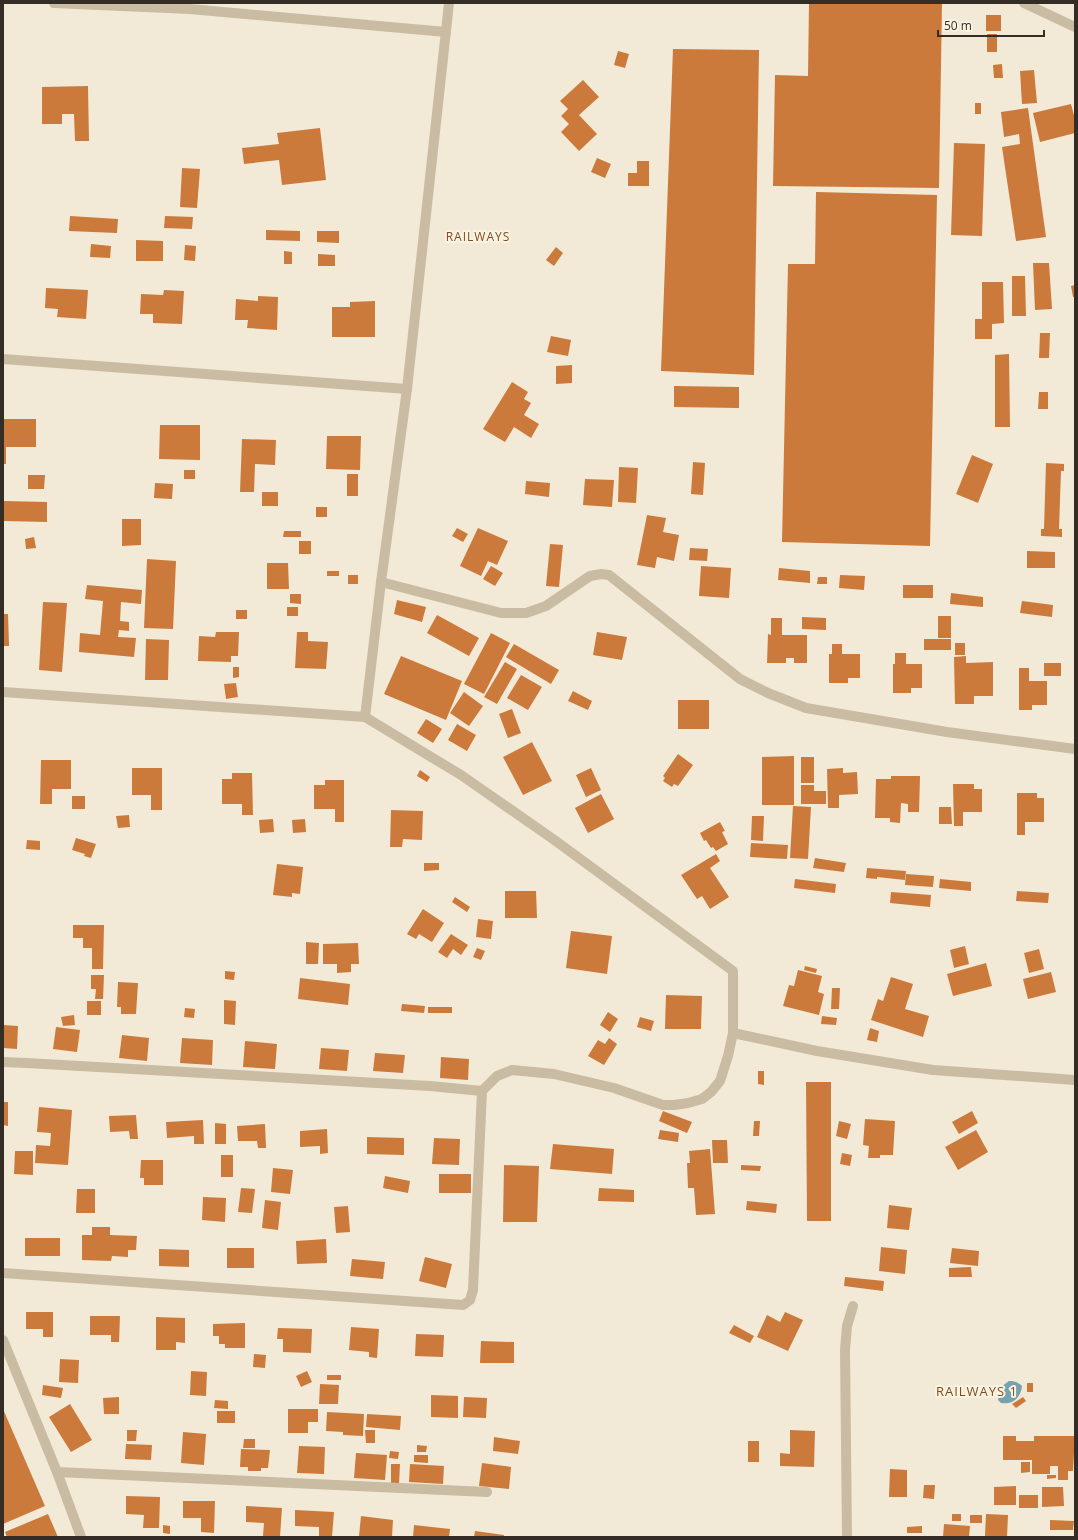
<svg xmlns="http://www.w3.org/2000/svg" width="1078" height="1540" font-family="'Open Sans',sans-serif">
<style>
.water{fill:#74a2b0}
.building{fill:#cb7a3b}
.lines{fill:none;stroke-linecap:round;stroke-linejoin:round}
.minor{stroke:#cabca2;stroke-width:10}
.labels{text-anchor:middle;stroke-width:4;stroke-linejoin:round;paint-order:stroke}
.neighbourhood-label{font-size:12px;letter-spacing:1px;fill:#86491b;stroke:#faf4e3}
.quarter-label{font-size:13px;letter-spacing:1px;fill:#86491b;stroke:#faf4e3}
</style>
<rect width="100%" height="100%" fill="#f2ead6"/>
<path class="water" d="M1009,1381C1015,1381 1017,1382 1022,1386C1021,1398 1012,1405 1001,1403L998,1400L1001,1387Z"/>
<g class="building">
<polygon points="809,3 942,3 939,188 773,186 775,75 808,76"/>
<rect x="986" y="15" width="15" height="16"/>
<rect x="987" y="34" width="10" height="18"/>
<polygon points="673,49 759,50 754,375 661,371"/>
<polygon points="618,51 629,54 625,68 614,65"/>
<polygon points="1002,64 1003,78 994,78 993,65"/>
<polygon points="1034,70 1037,103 1022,104 1020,71"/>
<polygon points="583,80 599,97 579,115 597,134 579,151 561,132 569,124 561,116 568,109 560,101"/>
<polygon points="88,86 89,141 75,141 74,114 62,114 62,124 42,124 42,87"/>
<rect x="975" y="103" width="6" height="11"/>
<polygon points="1071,104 1075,119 1075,133 1040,142 1033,113"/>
<polygon points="1028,108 1046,237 1016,241 1002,147 1020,144 1019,134 1004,137 1001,112"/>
<polygon points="320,128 326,180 282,185 279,160 244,164 242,148 279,144 277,133"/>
<polygon points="954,143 985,144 982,236 951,235"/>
<polygon points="597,158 611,164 605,178 591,172"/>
<polygon points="637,161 649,161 649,186 628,186 628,173 637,173"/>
<polygon points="182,168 200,169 197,208 180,207"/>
<polygon points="816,192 937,195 930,546 782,542 788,264 815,264"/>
<polygon points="70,216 118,219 117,233 69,231"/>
<polygon points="165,216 193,217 192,229 164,228"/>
<polygon points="266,230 300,231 300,241 266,240"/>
<polygon points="317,231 339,231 339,243 317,242"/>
<polygon points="136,240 163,241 163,261 136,261"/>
<polygon points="91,244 111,246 110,258 90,257"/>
<polygon points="185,245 196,246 195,261 184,260"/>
<polygon points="556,247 563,253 554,266 546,260"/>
<polygon points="284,251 292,252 292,264 284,264"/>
<polygon points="318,254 335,255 335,266 318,266"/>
<polygon points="1033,263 1049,263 1052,309 1035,310"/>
<polygon points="1012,276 1025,276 1026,316 1012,316"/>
<polygon points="982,282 1003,282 1004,323 992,324 992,339 975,339 975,319 982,319"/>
<polygon points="1075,285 1075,297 1073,297 1071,286"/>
<polygon points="46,288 88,290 86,319 57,317 58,309 45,308"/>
<polygon points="164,290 184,291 182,324 153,323 153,314 140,314 141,294 163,295"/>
<polygon points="258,296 278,297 277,330 247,328 248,320 235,320 236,299 258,301"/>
<polygon points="375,301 375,337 332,337 332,307 350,307 350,302"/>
<polygon points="1040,333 1050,333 1049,358 1039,358"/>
<polygon points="551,336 571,340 568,356 547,352"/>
<polygon points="1009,354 1010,427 995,427 995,355"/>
<polygon points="572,365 572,383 556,384 556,366"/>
<polygon points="512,382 528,392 524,399 531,403 524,415 539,424 531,438 514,427 505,442 483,429"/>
<polygon points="674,386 739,387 739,408 674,407"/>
<polygon points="1039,392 1048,392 1048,409 1038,409"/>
<polygon points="3,419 36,419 36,447 6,447 6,464 3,464"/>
<polygon points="160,425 200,425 200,460 159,459"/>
<polygon points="327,436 361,436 360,470 326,469"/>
<polygon points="242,439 276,440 275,465 255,464 254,492 240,492"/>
<polygon points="972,455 993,464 978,503 956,494"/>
<polygon points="693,462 705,463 703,495 691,494"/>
<polygon points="1046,463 1064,464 1064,471 1061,471 1059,529 1062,529 1062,537 1041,536 1041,529 1044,529"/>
<polygon points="619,467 638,468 636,503 618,502"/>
<rect x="184" y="470" width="11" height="9"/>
<rect x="347" y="474" width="11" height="22"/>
<polygon points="28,475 45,475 44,489 28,489"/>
<polygon points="585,479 614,480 612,507 583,505"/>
<polygon points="526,481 550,483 549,497 525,494"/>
<polygon points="155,483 173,484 172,499 154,498"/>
<rect x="262" y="492" width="16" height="14"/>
<polygon points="3,501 47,502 47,522 3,521"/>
<rect x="316" y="507" width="11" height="10"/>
<polygon points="647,515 666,518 663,532 679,535 674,561 657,557 655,568 637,565"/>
<polygon points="122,519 141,519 141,545 122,546"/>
<polygon points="457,528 468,534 463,542 452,536"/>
<polygon points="478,528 508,541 497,565 488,561 481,576 460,566"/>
<polygon points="284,531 301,531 301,537 283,537"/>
<polygon points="34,537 36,548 26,549 25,539"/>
<rect x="299" y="541" width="12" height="13"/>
<polygon points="550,544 563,545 559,587 546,586"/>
<polygon points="690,548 708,549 707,561 689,560"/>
<polygon points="1027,551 1055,552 1055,568 1027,568"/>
<polygon points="147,559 176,561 173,629 144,628"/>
<polygon points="267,563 288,563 289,589 267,589"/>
<polygon points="491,566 503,573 495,586 483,579"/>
<polygon points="701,566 731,568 729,598 699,596"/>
<polygon points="779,568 810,571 810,583 778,580"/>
<rect x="327" y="571" width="12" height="5"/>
<rect x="348" y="575" width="10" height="9"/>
<polygon points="840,575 865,576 864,590 839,588"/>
<polygon points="818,577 827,577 827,584 817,584"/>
<polygon points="87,585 142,590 141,604 121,602 120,621 129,622 129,631 119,630 118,637 136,638 134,657 79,652 80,633 100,635 103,601 85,599"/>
<rect x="903" y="585" width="30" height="13"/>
<polygon points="951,593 983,597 983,607 950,604"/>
<polygon points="290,594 301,594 301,604 290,603"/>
<polygon points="397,600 426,607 422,622 394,614"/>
<polygon points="1022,601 1053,605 1052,617 1020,613"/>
<polygon points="43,602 67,603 62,672 39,670"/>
<rect x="287" y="607" width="11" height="9"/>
<rect x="236" y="610" width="11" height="9"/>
<polygon points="3,614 8,614 9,646 3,646"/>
<polygon points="437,615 479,638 469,656 427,633"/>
<rect x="938" y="616" width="13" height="22"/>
<polygon points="802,617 826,618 826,630 802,629"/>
<polygon points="771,618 782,618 782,635 807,635 807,663 794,663 794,658 786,658 786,663 767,663 768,634 771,635"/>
<polygon points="216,632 239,632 238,656 231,656 231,662 198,661 199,636 215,637"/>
<polygon points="297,632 308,632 308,641 328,642 326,669 295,668"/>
<polygon points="597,632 627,637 622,660 593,655"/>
<polygon points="491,633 510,643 484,694 464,684"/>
<polygon points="146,639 169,640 168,680 145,680"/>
<rect x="924" y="639" width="27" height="11"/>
<rect x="955" y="643" width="10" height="12"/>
<polygon points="514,644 559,670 551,684 506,657"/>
<polygon points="832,644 842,644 842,654 860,654 860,678 848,678 848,683 829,683 829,654 832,654"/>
<polygon points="895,653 906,653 906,664 922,664 922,688 911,688 911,693 893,693 893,664 895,664"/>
<polygon points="401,656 462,681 446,720 384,694"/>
<polygon points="966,656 966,663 993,662 993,696 974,696 974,704 955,704 954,657"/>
<polygon points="505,662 517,669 497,704 484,697"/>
<rect x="1044" y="663" width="17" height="13"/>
<polygon points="233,667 239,667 239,677 233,678"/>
<polygon points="1019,668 1029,668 1029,681 1047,681 1047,705 1032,705 1032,710 1019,710"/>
<polygon points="521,675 542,687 528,710 507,698"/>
<polygon points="236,683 238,697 226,699 224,684"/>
<polygon points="573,691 592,701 588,710 568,701"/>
<polygon points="464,692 483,706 469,726 450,713"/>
<rect x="678" y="700" width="31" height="29"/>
<polygon points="512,709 521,733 508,738 499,714"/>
<polygon points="426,719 442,729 433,743 417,733"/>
<polygon points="457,724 476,735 467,751 448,740"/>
<polygon points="532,742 552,781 523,795 503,757"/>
<polygon points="678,754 693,765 678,786 674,784 672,787 663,781 665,778 663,776"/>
<polygon points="794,756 794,805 762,805 762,757"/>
<rect x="801" y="757" width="13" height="26"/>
<polygon points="41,760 71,760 71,789 52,789 52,804 40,804"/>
<polygon points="132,768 162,768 162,810 151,810 151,795 132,795"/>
<polygon points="591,768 601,790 586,797 576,775"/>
<polygon points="843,768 843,773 857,772 858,794 839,795 839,808 828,808 827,769"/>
<polygon points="420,770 430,777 427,782 417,776"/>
<polygon points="232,773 252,773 253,815 242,815 242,804 222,804 222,779 232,779"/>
<polygon points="891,776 920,776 919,812 908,812 908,804 901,803 900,823 890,822 890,818 875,818 876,779 891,779"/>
<polygon points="325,780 344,780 344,822 335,822 335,809 314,809 314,785 325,785"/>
<polygon points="953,784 974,784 974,789 982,789 982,812 963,812 963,826 954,826"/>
<polygon points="801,785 814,785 814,791 826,791 826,804 801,804"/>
<polygon points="1017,793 1037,793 1037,798 1044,798 1044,822 1025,822 1025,835 1017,835"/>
<polygon points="601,794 614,819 588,833 575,808"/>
<rect x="72" y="796" width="13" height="13"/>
<polygon points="793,806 811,807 808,859 790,858"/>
<polygon points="939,807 951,807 952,824 939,824"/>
<polygon points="391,810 423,811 422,840 403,839 402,847 390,847"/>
<polygon points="129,815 130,827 118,828 116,816"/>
<polygon points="752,816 764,816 763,841 751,840"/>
<polygon points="273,819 274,832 260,833 259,820"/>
<polygon points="305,819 306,832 293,833 292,820"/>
<polygon points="720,822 725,831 722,832 728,844 716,851 713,847 711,848 706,840 704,841 700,833"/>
<polygon points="76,838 96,844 91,858 84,856 85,854 72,850"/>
<polygon points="27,840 40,841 40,850 26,849"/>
<polygon points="751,843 788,845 787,859 750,857"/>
<polygon points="716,854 720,861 710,868 729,897 710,909 702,896 697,899 681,875"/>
<polygon points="815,858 846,863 844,872 813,868"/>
<polygon points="424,863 439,863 439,870 424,871"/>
<polygon points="277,864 303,867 300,894 292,893 292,897 273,895"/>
<polygon points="867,868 906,871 905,880 877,877 877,879 866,878"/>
<polygon points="906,874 934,876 933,887 905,885"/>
<polygon points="795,879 836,884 835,893 794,888"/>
<polygon points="940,879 971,882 971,891 939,888"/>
<polygon points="505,891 536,891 537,918 505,918"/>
<polygon points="1017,891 1049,893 1048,903 1016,901"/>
<polygon points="891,892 931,895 930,907 890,903"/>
<polygon points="455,897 470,907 467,912 452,902"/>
<polygon points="423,909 444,923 432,942 419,934 416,939 407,934"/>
<polygon points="478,919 493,921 491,939 476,937"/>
<polygon points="73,925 104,925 103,969 92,969 92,948 83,948 83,938 73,938"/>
<polygon points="571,931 612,936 607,974 566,968"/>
<polygon points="451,934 468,945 461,955 453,949 447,958 438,952"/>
<polygon points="306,942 319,943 318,964 306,964"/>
<polygon points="358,943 359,964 351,964 351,972 337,973 337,964 323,964 323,944"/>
<polygon points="965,946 969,964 954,968 950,950"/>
<polygon points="477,948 485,951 481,960 473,957"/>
<polygon points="1039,949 1044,969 1029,973 1024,953"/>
<polygon points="986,963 992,986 953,996 947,974"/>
<polygon points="805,966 817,969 816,973 804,970"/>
<polygon points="798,970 822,976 818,992 824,994 819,1015 783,1006 789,985 794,986"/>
<polygon points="225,971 235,972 234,980 225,979"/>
<polygon points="1051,972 1056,992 1028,999 1023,979"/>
<polygon points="91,975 104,975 103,999 95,999 96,989 91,989"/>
<polygon points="891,977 913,984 905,1009 929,1016 923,1037 871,1020 878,999 883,1001"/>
<polygon points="300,978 350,984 348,1005 298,999"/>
<polygon points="118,982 138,983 136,1014 121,1014 121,1007 117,1007"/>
<polygon points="832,988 840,988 839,1009 831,1009"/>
<polygon points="666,995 702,996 701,1029 665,1029"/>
<polygon points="224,1000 236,1001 235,1025 224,1024"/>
<rect x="87" y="1001" width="14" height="14"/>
<polygon points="402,1004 425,1006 424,1013 401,1011"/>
<rect x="428" y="1007" width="24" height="6"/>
<polygon points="185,1008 195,1009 194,1018 184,1017"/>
<polygon points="608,1012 618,1019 610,1032 600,1025"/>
<polygon points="74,1015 75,1025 63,1026 61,1017"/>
<polygon points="822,1016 837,1018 836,1025 821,1024"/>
<polygon points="640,1017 654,1021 651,1031 637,1027"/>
<polygon points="3,1025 18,1026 17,1049 3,1048"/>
<polygon points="56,1027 80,1030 77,1052 53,1049"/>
<polygon points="870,1028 879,1031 877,1042 867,1040"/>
<polygon points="122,1035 149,1038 147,1061 119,1058"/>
<polygon points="182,1038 213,1040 212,1065 180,1063"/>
<polygon points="609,1038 617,1044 604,1065 588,1056 598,1040 605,1044"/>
<polygon points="245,1041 277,1044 275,1069 243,1067"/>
<polygon points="321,1048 349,1050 347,1071 319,1069"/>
<polygon points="375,1053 405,1055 403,1073 373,1071"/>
<polygon points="441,1057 469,1059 468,1080 440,1078"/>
<polygon points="758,1071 764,1071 764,1085 758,1084"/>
<polygon points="806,1082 831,1082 831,1221 807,1221"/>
<polygon points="3,1102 8,1102 8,1126 3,1125"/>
<polygon points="39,1107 72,1110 68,1165 35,1163 36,1145 50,1146 51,1133 37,1132"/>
<polygon points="663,1111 692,1122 687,1133 659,1121"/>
<polygon points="972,1111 978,1123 959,1134 952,1122"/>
<polygon points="136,1115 138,1139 130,1139 129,1131 110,1132 109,1116"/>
<polygon points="865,1119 895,1121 893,1155 880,1155 880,1158 868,1158 869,1146 863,1145"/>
<polygon points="203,1120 204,1144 194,1144 194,1136 167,1138 166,1122"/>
<polygon points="754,1121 760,1121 759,1136 753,1136"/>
<polygon points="839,1121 851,1124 847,1139 836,1136"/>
<polygon points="215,1123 226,1124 226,1144 215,1144"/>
<polygon points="265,1124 266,1148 258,1148 257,1141 238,1141 237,1126"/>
<polygon points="327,1129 328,1153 320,1154 320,1146 300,1147 300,1131"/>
<polygon points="660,1130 679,1133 678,1142 658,1139"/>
<polygon points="976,1130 988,1152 958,1170 945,1147"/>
<polygon points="367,1137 404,1138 404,1155 367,1154"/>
<polygon points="434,1138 460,1139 459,1165 432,1164"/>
<polygon points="712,1140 727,1140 728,1163 713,1163"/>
<polygon points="553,1144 614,1149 612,1174 550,1169"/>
<polygon points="710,1149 715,1214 696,1215 694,1188 688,1188 687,1163 690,1163 689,1151"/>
<polygon points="15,1151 33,1151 33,1175 14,1174"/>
<polygon points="842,1153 852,1155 850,1166 840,1164"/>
<rect x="221" y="1155" width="12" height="22"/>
<polygon points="141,1160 163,1160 163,1185 144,1185 144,1178 140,1178"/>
<polygon points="504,1165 539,1166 537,1222 503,1222"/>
<polygon points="741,1165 761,1166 760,1171 741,1170"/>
<polygon points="273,1168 293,1170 290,1194 271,1192"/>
<rect x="439" y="1174" width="32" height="19"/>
<polygon points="385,1176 410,1181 408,1193 383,1188"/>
<polygon points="241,1188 255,1189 252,1213 238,1212"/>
<polygon points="599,1188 634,1190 634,1202 598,1201"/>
<polygon points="77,1189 95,1189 95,1213 76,1213"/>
<polygon points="203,1197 226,1198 225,1222 202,1220"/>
<polygon points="265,1200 281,1202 278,1230 262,1228"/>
<polygon points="747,1201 777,1204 776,1213 746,1210"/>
<polygon points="889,1205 912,1208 909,1230 887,1228"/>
<polygon points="348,1206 350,1232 336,1233 334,1207"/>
<polygon points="92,1227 110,1227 110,1235 137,1236 136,1250 128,1250 128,1257 112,1256 111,1261 82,1260 82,1235 92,1235"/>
<rect x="25" y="1238" width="35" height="18"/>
<polygon points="326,1239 327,1263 297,1264 296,1241"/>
<polygon points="881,1247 907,1250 905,1274 879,1271"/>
<rect x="227" y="1248" width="27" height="20"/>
<polygon points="952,1248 979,1251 978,1266 950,1263"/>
<polygon points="159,1249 189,1250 189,1267 159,1266"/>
<polygon points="425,1257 452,1264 446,1288 419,1281"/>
<polygon points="352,1259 385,1262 383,1279 350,1276"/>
<polygon points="971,1267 972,1277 949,1277 949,1268"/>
<polygon points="845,1277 884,1281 883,1291 844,1286"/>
<polygon points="26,1312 53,1312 53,1337 43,1337 43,1329 26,1329"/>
<polygon points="785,1312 803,1320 788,1351 757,1337 767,1315 780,1322"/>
<polygon points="90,1316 120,1316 119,1342 111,1342 111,1335 90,1335"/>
<polygon points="156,1317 185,1318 185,1343 176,1342 176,1350 156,1350"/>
<polygon points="245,1323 245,1348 225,1348 225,1344 219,1344 219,1336 213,1336 213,1324"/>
<polygon points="734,1325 754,1336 750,1343 729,1333"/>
<polygon points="351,1327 379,1329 377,1358 369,1357 369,1352 349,1350"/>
<polygon points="278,1328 312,1329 311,1353 283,1352 283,1339 277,1339"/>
<polygon points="416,1334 444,1335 443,1357 415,1356"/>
<polygon points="481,1341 514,1342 514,1363 480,1363"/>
<polygon points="254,1354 266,1355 265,1368 253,1367"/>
<polygon points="60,1359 79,1360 78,1383 59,1382"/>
<polygon points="191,1371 207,1372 206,1396 190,1395"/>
<polygon points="307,1371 312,1382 301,1387 296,1376"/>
<rect x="327" y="1375" width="14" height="5"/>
<rect x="1027" y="1383" width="6" height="9"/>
<polygon points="320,1384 339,1385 338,1404 319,1404"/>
<polygon points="43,1385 63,1388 61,1398 42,1395"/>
<polygon points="431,1395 458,1396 458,1418 431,1417"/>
<polygon points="119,1397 119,1414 104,1414 103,1398"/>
<polygon points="464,1397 487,1398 486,1418 463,1417"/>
<polygon points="1023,1397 1026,1401 1016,1408 1012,1404"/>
<polygon points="215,1400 228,1401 228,1409 214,1408"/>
<polygon points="70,1404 92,1440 71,1452 49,1417"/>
<polygon points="3,1409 45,1506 3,1524"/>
<polygon points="288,1409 318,1409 318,1422 308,1422 308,1433 288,1433"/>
<rect x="217" y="1411" width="18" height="12"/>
<polygon points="327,1412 364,1414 363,1436 343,1435 343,1432 326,1431"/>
<polygon points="367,1414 401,1416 400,1430 366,1427"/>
<polygon points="127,1430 137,1430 136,1441 127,1441"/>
<polygon points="365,1430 375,1430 375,1443 366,1443"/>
<polygon points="790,1430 815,1431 814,1467 780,1466 780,1453 790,1454"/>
<polygon points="183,1432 206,1434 204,1465 181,1463"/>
<polygon points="1003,1436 1016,1436 1016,1441 1034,1441 1034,1436 1075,1436 1073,1471 1068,1471 1068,1480 1058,1480 1058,1466 1050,1466 1050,1474 1032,1474 1032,1460 1003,1460"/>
<polygon points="494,1437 520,1441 518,1454 493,1451"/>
<polygon points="244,1439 255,1439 255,1448 243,1448"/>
<rect x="748" y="1441" width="11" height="21"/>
<polygon points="126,1444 152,1445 151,1460 125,1459"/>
<polygon points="417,1445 427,1446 426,1452 417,1452"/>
<polygon points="299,1446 325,1447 324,1474 297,1473"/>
<polygon points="241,1449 270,1450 268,1468 261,1468 261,1471 248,1471 248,1467 240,1467"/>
<polygon points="390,1451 399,1452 398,1459 389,1458"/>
<polygon points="356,1453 387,1455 385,1480 354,1478"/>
<polygon points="414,1455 428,1455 428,1463 414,1462"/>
<polygon points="1021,1462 1030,1462 1030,1472 1021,1473"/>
<polygon points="482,1463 511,1467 509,1489 479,1486"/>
<polygon points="391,1464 400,1464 399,1484 391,1483"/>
<polygon points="410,1464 444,1466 443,1484 409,1482"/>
<polygon points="890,1469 907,1470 907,1497 889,1497"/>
<polygon points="1047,1475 1056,1475 1056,1478 1047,1479"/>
<polygon points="924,1485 935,1485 934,1499 923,1498"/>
<polygon points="1016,1486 1016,1505 994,1505 994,1487"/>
<polygon points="1042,1487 1063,1487 1064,1506 1042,1507"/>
<rect x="1019" y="1495" width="19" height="13"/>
<polygon points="126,1496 160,1497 159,1528 143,1528 144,1515 126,1514"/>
<polygon points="183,1501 215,1501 214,1533 201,1532 201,1518 183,1518"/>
<polygon points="246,1506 282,1508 280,1537 263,1536 264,1523 246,1522"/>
<polygon points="295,1510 334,1512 332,1537 319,1537 319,1527 295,1526"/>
<polygon points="48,1514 58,1537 7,1537 5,1532"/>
<rect x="952" y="1514" width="9" height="7"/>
<polygon points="986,1514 1008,1515 1007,1537 985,1536"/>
<rect x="970" y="1515" width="12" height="8"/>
<polygon points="361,1516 393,1520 392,1537 359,1536"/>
<polygon points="1050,1520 1074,1521 1073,1530 1050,1530"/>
<polygon points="944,1524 970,1526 969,1537 943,1537"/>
<polygon points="163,1525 170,1526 170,1534 163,1533"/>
<polygon points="414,1525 450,1529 449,1537 413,1537"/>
<polygon points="922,1526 922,1533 907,1533 907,1527"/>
<polygon points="475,1531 504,1535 504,1537 474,1537"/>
</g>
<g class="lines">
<g class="minor">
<polyline points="54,3 190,9 446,32"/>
<polyline points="1024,3 1075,27"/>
<polyline points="3,359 407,389"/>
<polyline points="381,582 501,613 526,613 546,606 590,576 601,574 609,575 740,679 768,693 806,708 947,732 1075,749"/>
<polyline points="3,692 365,717 461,775 553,839 733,971 733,1033 728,1056 720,1081 711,1092 702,1099 688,1103 674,1105 663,1105 614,1088 554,1074 512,1070 497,1076 482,1091 473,1290 470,1300 463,1305 3,1273"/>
<polyline points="365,717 381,582 407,389 449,3"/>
<polyline points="733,1033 817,1051 933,1070 1075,1080"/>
<polyline points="3,1062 27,1063 430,1086 482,1091"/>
<polyline points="3,1340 57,1472 81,1537"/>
<polyline points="57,1472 487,1492"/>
<polyline points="847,1537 845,1350 847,1326 853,1306"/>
</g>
</g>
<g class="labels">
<g class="neighbourhood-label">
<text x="478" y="241">RAILWAYS</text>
</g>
<g class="quarter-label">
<text x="977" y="1396">RAILWAYS 1</text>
</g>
</g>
<rect width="1078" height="1540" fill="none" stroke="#342d25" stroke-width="8"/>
<path d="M938 30v6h106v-6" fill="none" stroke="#342d25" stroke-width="2"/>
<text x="944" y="30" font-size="12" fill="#342d25" stroke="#faf4e3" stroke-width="3" paint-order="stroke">50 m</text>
</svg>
